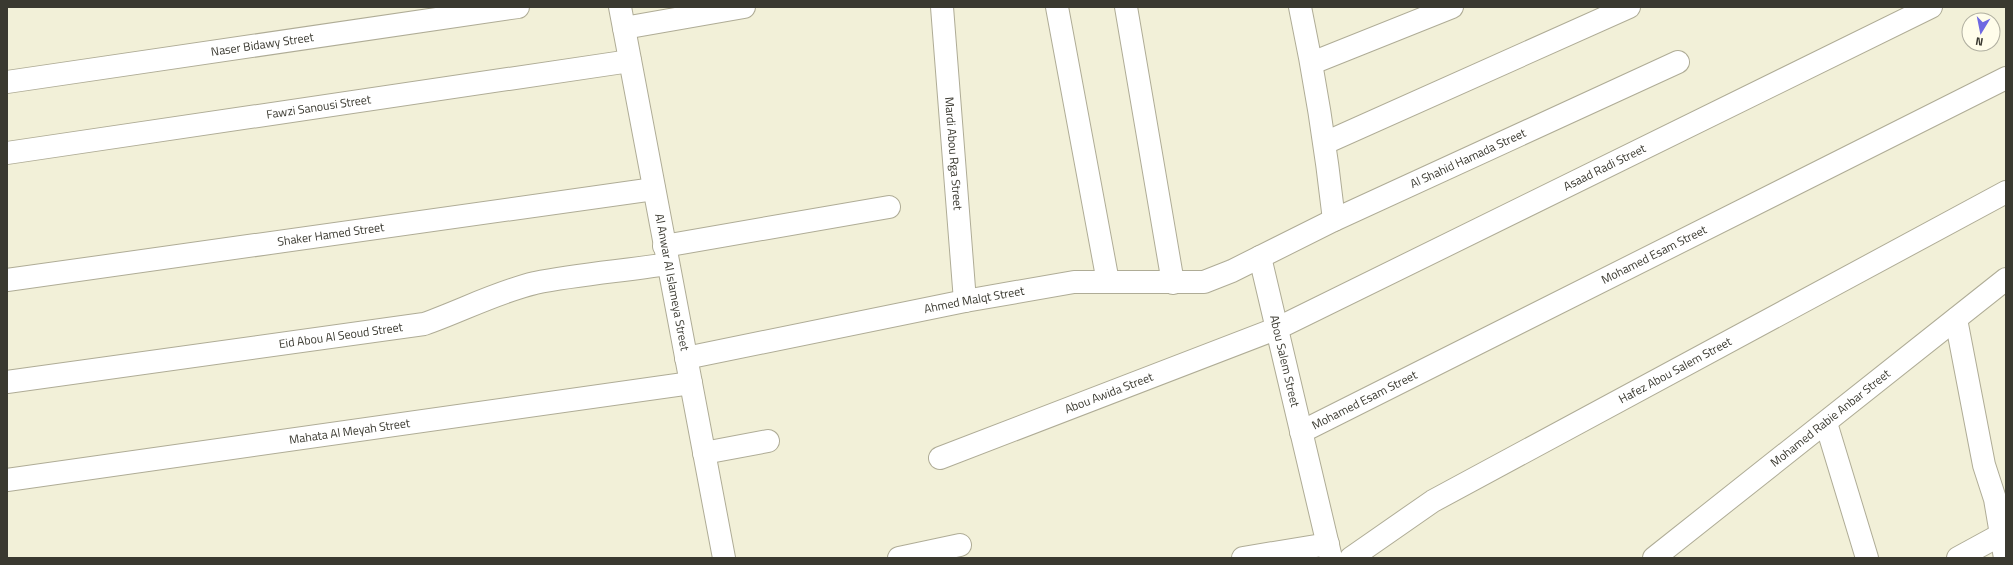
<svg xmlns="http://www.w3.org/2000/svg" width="2013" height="565" font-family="'Titillium Web',sans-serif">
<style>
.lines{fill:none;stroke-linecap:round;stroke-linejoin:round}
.minor-casing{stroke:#afac96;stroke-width:24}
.minor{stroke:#fff;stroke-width:22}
.labels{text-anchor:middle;stroke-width:3;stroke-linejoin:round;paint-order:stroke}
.street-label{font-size:12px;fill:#3a3930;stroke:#fffdea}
</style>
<rect width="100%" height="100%" fill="#f2f0d8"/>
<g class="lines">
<defs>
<g id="minor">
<path id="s1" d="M620,7L724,558"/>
<path id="s2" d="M942,7L965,301"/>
<polyline points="1057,7 1108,282"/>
<polyline points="1126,7 1173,283"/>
<path d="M1300,7C1315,78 1326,148 1334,220"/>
<polyline points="624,28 744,7"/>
<polyline points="1312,63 1452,7"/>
<path id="s3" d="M7,82L518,7"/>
<polyline points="1325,143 1629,7"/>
<path id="s4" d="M7,153L630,61"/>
<polyline points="664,246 889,207"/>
<path id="s5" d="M1260,257L1331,558"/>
<path id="s6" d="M7,280L654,189"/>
<polyline points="1956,319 1984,465 1995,499 2005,558"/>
<path id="s7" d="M686,358L965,301L1074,282H1204L1232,271L1334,220L1678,62"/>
<path id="s8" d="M7,382L424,324C461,311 497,292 535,283C579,274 624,271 668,264"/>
<polyline points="1826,423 1867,558"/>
<path id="s9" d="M1301,432L2006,78"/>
<polyline points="704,453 768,441"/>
<path id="s10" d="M940,458L1278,328L1931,7"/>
<path id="s11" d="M7,480L691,383"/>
<polyline points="899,558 960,545"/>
<polyline points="1243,558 1328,544"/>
<path id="s12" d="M1351,558L1433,501L2006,192"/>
<path id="s13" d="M1654,558L2006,279"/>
<polyline points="1958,558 2002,534"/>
</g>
</defs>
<use href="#minor" class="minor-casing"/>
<use href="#minor" class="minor"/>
</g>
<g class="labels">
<g class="street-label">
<text dy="4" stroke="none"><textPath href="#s3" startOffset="258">Naser Bidawy Street</textPath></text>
<text dy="4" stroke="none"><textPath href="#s4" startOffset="315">Fawzi Sanousi Street</textPath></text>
<text dy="4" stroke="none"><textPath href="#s2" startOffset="147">Mardi Abou Rga Street</textPath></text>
<text dy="4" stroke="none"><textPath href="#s7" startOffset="817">Al Shahid Hamada Street</textPath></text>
<text dy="4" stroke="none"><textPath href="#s10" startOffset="726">Asaad Radi Street</textPath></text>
<text dy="4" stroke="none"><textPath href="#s6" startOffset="327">Shaker Hamed Street</textPath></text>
<text dy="4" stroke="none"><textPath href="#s9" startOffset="395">Mohamed Esam Street</textPath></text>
<text dy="4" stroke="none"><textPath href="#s1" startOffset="280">Al Anwar Al Islameya Street</textPath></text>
<text dy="4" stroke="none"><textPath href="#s7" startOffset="294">Ahmed Malqt Street</textPath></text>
<text dy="4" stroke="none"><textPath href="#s8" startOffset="337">Eid Abou Al Seoud Street</textPath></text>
<text dy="4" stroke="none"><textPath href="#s5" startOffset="107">Abou Salem Street</textPath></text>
<text dy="4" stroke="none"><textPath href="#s12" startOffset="375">Hafez Abou Salem Street</textPath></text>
<text dy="4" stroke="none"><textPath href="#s10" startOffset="181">Abou Awida Street</textPath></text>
<text dy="4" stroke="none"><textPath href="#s9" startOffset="71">Mohamed Esam Street</textPath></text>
<text dy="4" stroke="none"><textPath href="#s13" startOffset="225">Mohamed Rabie Anbar Street</textPath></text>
<text dy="4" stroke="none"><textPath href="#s11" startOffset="346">Mahata Al Meyah Street</textPath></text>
</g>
</g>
<rect width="2013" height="565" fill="none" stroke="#3a3930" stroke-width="16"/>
<g transform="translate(1981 32) rotate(190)"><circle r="19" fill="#fffdea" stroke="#b0afa0"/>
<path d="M0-3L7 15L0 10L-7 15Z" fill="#6e68e2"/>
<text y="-6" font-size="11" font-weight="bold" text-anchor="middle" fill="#3a3930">N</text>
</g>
</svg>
